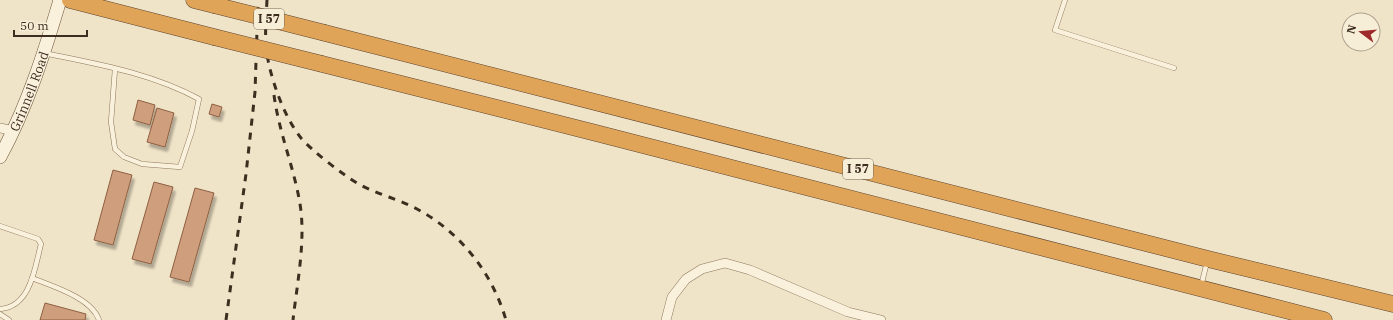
<svg xmlns="http://www.w3.org/2000/svg" width="1393" height="320" font-family="'IBM Plex Serif',serif">
<style>
.building{fill:#cf9f7d;stroke:#8d5f41;filter:url(#shadow)}
.lines{fill:none;stroke-linecap:round;stroke-linejoin:round}
.service-casing{stroke:#8d765c;stroke-width:5.5}
.minor-casing{stroke:#8d765c;stroke-width:10}
.secondary-casing{stroke:#6f573f;stroke-width:14}
.motorway-casing{stroke:#5b4430;stroke-width:17}
.service{stroke:#faf1dc;stroke-width:4.5}
.minor{stroke:#faf1dc;stroke-width:9}
.secondary{stroke:#faf1dc;stroke-width:13}
.motorway{stroke:#e0a458;stroke-width:16}
.rail{stroke:#3d2e20;stroke-width:3;stroke-dasharray:7 7;stroke-linecap:butt}
.motorway-bridge-casing{stroke:#5b4430;stroke-width:17;stroke-linecap:butt}
.motorway-bridge{stroke:#e0a458;stroke-width:16}
.labels{text-anchor:middle;stroke-width:3.5;stroke-linejoin:round;paint-order:stroke}
.shield{fill:#f7eed8;stroke:#756857;stroke-width:1}
.shield-label{font-size:12px;font-weight:bold;fill:#3d2e20}
.street-label{font-size:13px;fill:#3d2e20;stroke:#f7eed8}
</style>
<defs>
<filter id="shadow"><feDropShadow dx="2.5" dy="4.5" stdDeviation="1" flood-color="#0004"/></filter>
</defs>
<rect width="100%" height="100%" fill="#f0e4c8"/>
<g class="building">
<polygon points="138,100 155,105 150,125 133,120"/>
<polygon points="212,104 222,107 219,117 209,114"/>
<polygon points="157,108 174,113 165,147 147,142"/>
<polygon points="113,170 132,175 113,245 94,240"/>
<polygon points="154,182 173,187 151,264 132,259"/>
<polygon points="195,188 214,193 189,282 170,277"/>
<polygon points="45,303 86,314 85,320 40,320"/>
</g>
<g class="lines">
<defs>
<g id="service">
<polyline points="1065,0 1055,30 1174,68"/>
<path d="M44,53C97,64 151,73 199,99L192,131L180,167L142,164L124,157L115,149L111,122L115,69"/>
<path d="M0,226L38,239L41,244C35,267 31,307 0,309"/>
<path d="M32,278C52,286 92,298 99,320"/>
<polyline points="1201,286 1207,262"/>
<polyline points="0,314 9,320"/>
</g>
<g id="minor">
<polyline points="0,128 14,131"/>
<polyline points="666,320 672,297 686,279 702,269 725,263 750,270 848,312 881,320"/>
</g>
<g id="secondary">
<path id="s1" d="M0,157C27,107 44,54 60,0"/>
</g>
<g id="motorway">
<polyline points="70,0 214,37"/>
<polyline points="194,0 214,5"/>
<polyline points="325,33 1208,259 1393,304"/>
<polyline points="322,64 592,132 1324,320"/>
</g>
</defs>
<use href="#service" class="service-casing"/>
<use href="#minor" class="minor-casing"/>
<use href="#secondary" class="secondary-casing"/>
<use href="#motorway" class="motorway-casing"/>
<use href="#service" class="service"/>
<use href="#minor" class="minor"/>
<use href="#secondary" class="secondary"/>
<use href="#motorway" class="motorway"/>
<g class="rail">
<path d="M267,0C266,20 264,41 268,60C273,85 285,118 301,138C312,151 342,174 357,183C374,193 395,198 413,207C459,230 492,272 506,320"/>
<path d="M274,95C279,133 294,167 300,204C306,240 297,284 293,320"/>
<polyline points="226,320 246,174 255,92 258,0"/>
</g>
<defs>
<g id="motorway-bridge">
<polyline points="214,5 325,33"/>
<polyline points="214,37 322,64"/>
</g>
</defs>
<use href="#motorway-bridge" class="motorway-bridge-casing"/>
<use href="#motorway-bridge" class="motorway-bridge"/>
</g>
<g class="labels">
<g class="shield">
<rect x="254" y="9" width="30" height="20" rx="3"/>
<rect x="843" y="159" width="30" height="20" rx="3"/>
</g>
<g class="shield-label">
<text x="269" y="23">I 57</text>
<text x="858" y="173">I 57</text>
</g>
<g class="street-label">
<text dy="5" stroke="none"><textPath href="#s1" startOffset="72">Grinnell Road</textPath></text>
</g>
</g>
<g transform="translate(1361 32) rotate(286)"><circle r="19" fill="#f7eed8" stroke="#ada18e"/>
<path d="M0-3L7 15L0 10L-7 15Z" fill="#9e2a2b"/>
<text y="-6" font-size="11" font-weight="bold" text-anchor="middle" fill="#3d2e20">N</text>
</g>
<path d="M14 30v6h73v-6" fill="none" stroke="#3d2e20" stroke-width="2"/>
<text x="20" y="30" font-size="12" fill="#3d2e20" stroke="#f7eed8" stroke-width="3" paint-order="stroke">50 m</text>
</svg>
